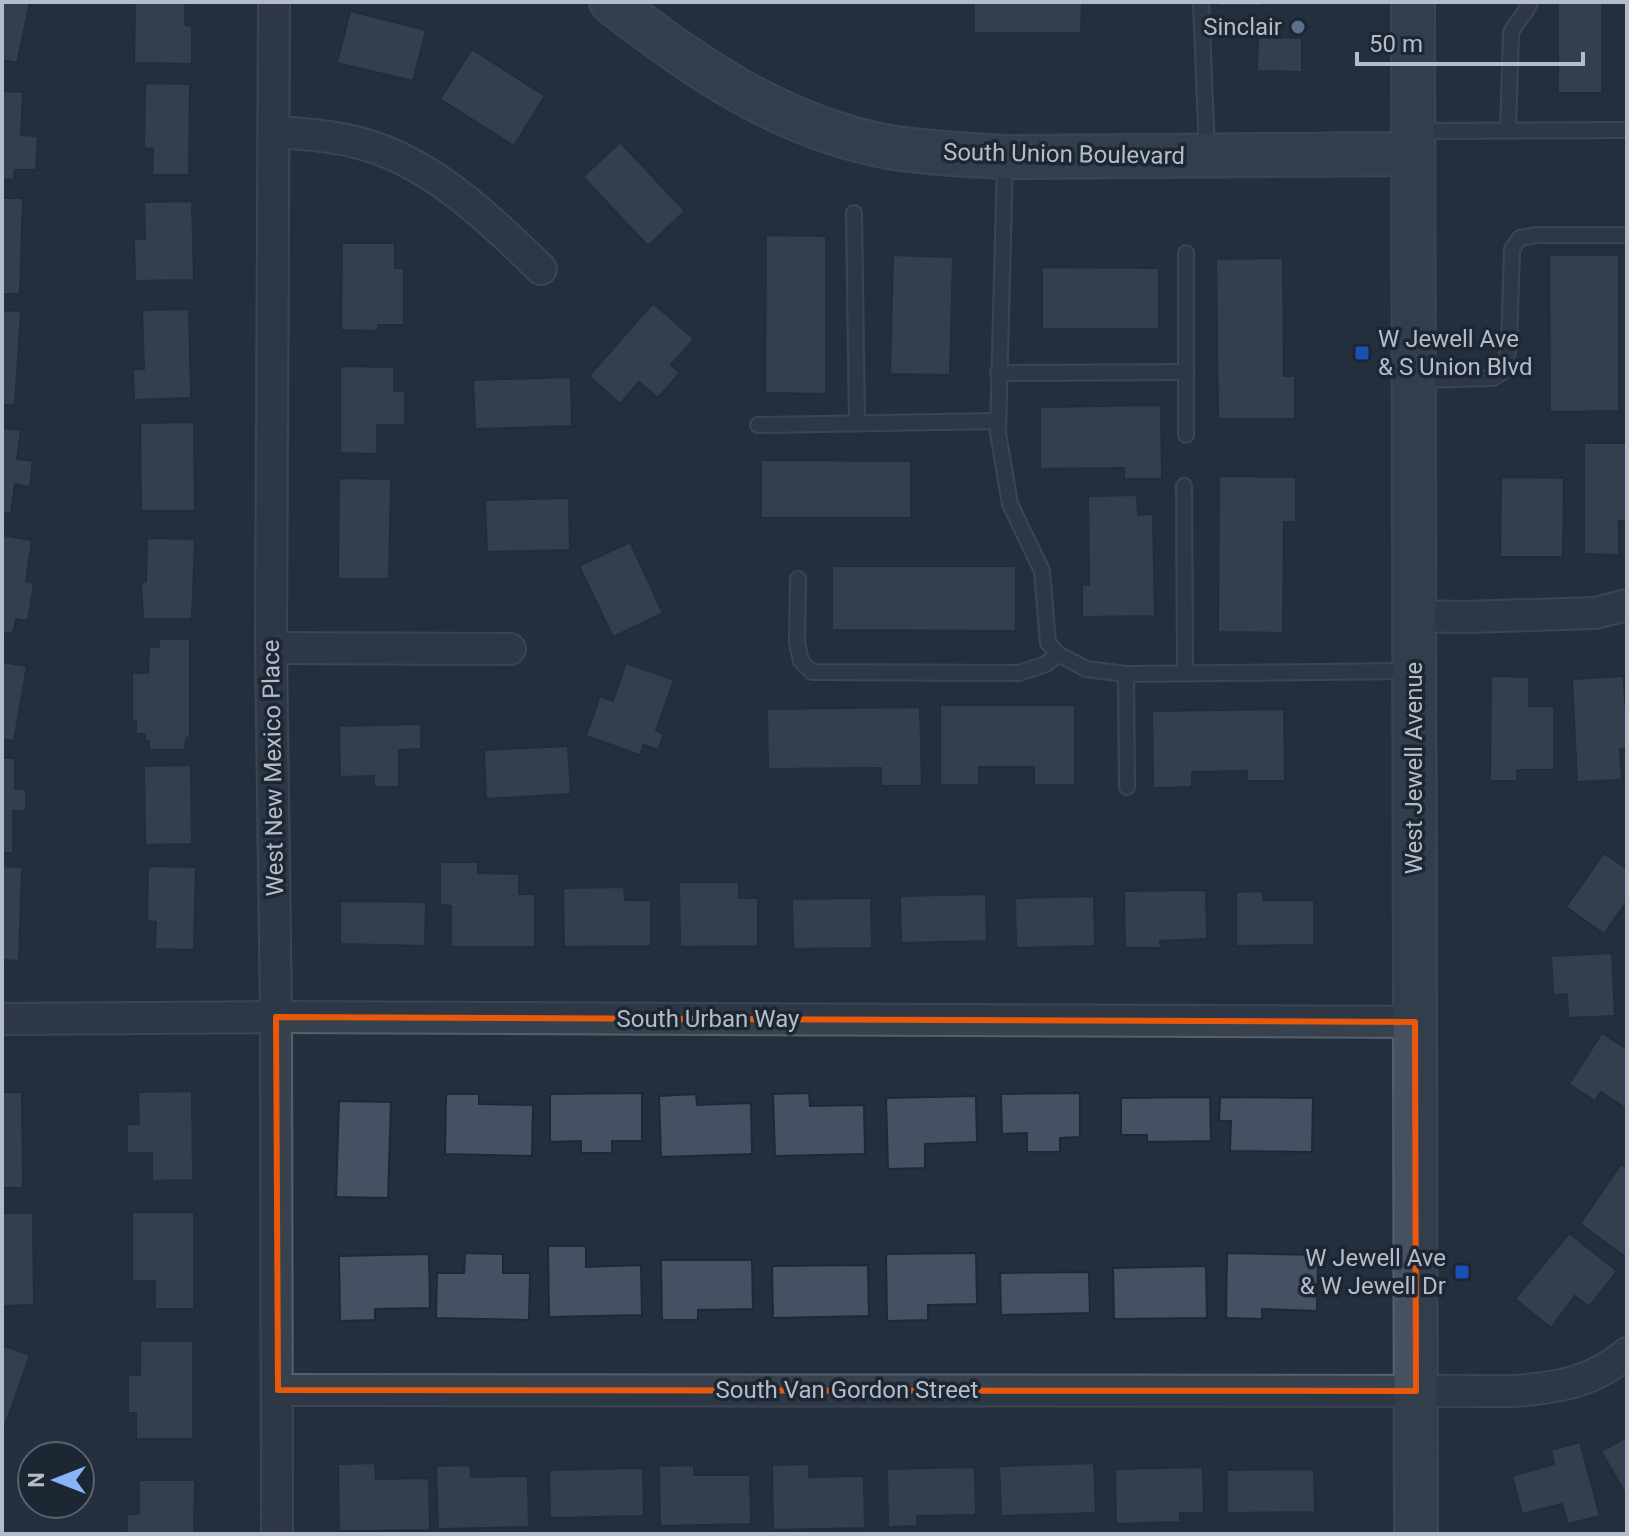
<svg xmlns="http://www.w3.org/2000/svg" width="1629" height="1536" font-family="Roboto,sans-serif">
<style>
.building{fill:#455162;stroke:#1f2835;stroke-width:2}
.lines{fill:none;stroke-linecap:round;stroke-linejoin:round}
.service-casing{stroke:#565f6c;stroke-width:18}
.minor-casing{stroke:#565f6c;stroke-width:34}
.secondary-casing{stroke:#565f6c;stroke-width:46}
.service{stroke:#38414e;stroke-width:14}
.minor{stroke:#38414e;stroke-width:30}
.secondary{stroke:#465061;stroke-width:42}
.marked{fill:none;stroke:#e8590c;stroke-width:6;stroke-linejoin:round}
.service-dot{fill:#5c6f8a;stroke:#1d2633;stroke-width:3}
.transit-dot{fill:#1a4fb4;stroke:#1d2633;stroke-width:3}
.labels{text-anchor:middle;stroke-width:7;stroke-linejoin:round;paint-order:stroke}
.poi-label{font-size:24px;fill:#b4bcc9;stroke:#1d2633;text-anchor:end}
.street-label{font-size:24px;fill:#b4bcc9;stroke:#1d2633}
</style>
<rect width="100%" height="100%" fill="#242f3e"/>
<g class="building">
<polygon points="2,2 30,2 17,63 2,60"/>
<polygon points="135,2 185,2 185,25 192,26 192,64 134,63"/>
<polygon points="974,2 1082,2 1081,33 974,33"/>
<rect x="1218" y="2" width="44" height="4"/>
<rect x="1558" y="2" width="44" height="91"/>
<polygon points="350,11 426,30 413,81 337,63"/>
<polygon points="1258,37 1302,38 1302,72 1257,71"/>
<polygon points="472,49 545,96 514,146 440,99"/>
<polygon points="145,83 190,84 189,175 152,175 153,149 144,148"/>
<polygon points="2,91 23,92 21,135 38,136 36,170 15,170 14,180 2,179"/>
<polygon points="620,142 685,211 648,246 583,177"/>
<polygon points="2,198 23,198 20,294 2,294"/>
<polygon points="192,201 194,280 135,281 134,239 145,239 144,202"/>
<polygon points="766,235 826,236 826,394 765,393"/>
<polygon points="342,243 395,243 395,268 404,268 404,325 378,325 378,331 341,330"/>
<polygon points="893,255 953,257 950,375 890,374"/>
<polygon points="1549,255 1619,255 1619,411 1550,412"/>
<polygon points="1283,258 1284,376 1295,376 1295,419 1218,419 1216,259"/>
<polygon points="1042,267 1159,268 1159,329 1042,329"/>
<polygon points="653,303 694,339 671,365 680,373 658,398 639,382 620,404 589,376"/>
<polygon points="189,309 191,398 134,400 133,369 144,369 142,310"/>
<polygon points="2,310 21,311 15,405 2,405"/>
<polygon points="340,366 394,367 394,391 405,391 405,425 377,425 377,454 340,453"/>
<polygon points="571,377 572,426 475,429 473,380"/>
<polygon points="1161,405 1162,479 1124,479 1124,468 1040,469 1040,407"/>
<polygon points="194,422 195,511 141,511 140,423"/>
<polygon points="2,428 21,430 17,459 33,461 30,487 15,484 11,514 2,513"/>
<polygon points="1584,443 1627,443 1627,521 1619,521 1619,555 1584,554"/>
<polygon points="761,460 911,461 911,518 761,518"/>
<polygon points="1219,476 1296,477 1296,522 1284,522 1283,633 1218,632"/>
<polygon points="1501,477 1564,478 1563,557 1500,557"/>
<polygon points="339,478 391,479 389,579 338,579"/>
<polygon points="1137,495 1138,515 1153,514 1155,616 1082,617 1082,585 1089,585 1088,496"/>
<polygon points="569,498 570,550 487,552 485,500"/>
<polygon points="2,535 32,540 26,581 34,583 28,621 16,619 13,634 2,632"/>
<polygon points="147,538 195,539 192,619 143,619 141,582 146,582"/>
<polygon points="630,542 663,613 613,637 579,566"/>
<polygon points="832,566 1016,566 1016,631 832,630"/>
<polygon points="159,639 190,639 190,737 186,738 185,750 149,750 149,741 145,741 145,734 136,734 136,721 132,720 132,673 148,673 149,647 159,647"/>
<polygon points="2,662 27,666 14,741 2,739"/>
<polygon points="626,663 674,680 656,731 664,734 658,750 644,745 640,755 586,736 600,696 613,701"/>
<polygon points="1491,676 1529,677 1529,706 1554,706 1554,770 1517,770 1517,781 1490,781"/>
<polygon points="1624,676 1625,704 1627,704 1627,748 1620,749 1622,780 1577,782 1572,679"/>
<polygon points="940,705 1075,705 1075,785 1034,785 1034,767 979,767 979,785 940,785"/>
<polygon points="920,707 922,786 881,786 881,768 768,769 767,709"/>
<polygon points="1284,709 1285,781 1247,781 1247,771 1192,772 1192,787 1153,788 1152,711"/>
<polygon points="421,724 421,749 399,750 399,787 374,787 374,776 340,777 339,726"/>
<polygon points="568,746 571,794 486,799 484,750"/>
<polygon points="2,758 15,758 15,789 26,789 26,811 13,811 13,853 2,853"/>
<polygon points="191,765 192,844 145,845 144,766"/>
<polygon points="1604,853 1627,869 1627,901 1604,934 1566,907"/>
<polygon points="440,862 478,862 478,873 519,874 519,894 535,894 535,947 451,947 451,906 440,905"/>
<polygon points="2,866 22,867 19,961 2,960"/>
<polygon points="148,866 196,867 194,950 155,949 156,922 147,921"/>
<polygon points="679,882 739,882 739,898 758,898 758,946 680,947"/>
<polygon points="624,887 625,900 651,900 651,946 564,947 563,888"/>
<polygon points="1206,890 1207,939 1160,941 1161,948 1125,948 1124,891"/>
<polygon points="1263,891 1263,900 1314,900 1314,945 1236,946 1236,892"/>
<polygon points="986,894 987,941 901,943 900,896"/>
<polygon points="1094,896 1095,946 1016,948 1015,898"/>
<polygon points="871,898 872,948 793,949 792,899"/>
<polygon points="340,901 426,902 425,946 340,944"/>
<polygon points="1612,953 1615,1016 1568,1018 1567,994 1553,995 1551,956"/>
<polygon points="1602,1033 1627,1049 1627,1104 1625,1108 1601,1092 1595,1101 1569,1084"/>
<polygon points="192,1091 193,1180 152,1181 152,1153 127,1153 127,1124 139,1124 138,1092"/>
<polygon points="2,1092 22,1092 23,1188 2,1188"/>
<polygon points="642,1093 642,1141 612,1141 612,1153 581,1153 581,1141 550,1142 550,1094"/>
<polygon points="809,1093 810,1106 864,1105 865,1154 775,1156 773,1094"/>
<polygon points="1080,1093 1080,1137 1060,1138 1060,1152 1027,1152 1027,1133 1002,1134 1001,1094"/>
<polygon points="446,1094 479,1094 479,1104 533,1105 532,1156 445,1154"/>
<polygon points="696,1094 697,1105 751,1103 752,1154 661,1157 659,1096"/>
<polygon points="976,1096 977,1142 925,1144 925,1168 888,1169 886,1098"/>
<polygon points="1210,1097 1211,1141 1147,1142 1147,1135 1121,1135 1121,1098"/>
<polygon points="1220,1097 1313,1098 1312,1152 1230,1151 1231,1121 1219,1121"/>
<polygon points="339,1101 391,1102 388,1198 336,1197"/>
<polygon points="1621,1164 1627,1169 1627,1258 1580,1224"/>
<polygon points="132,1212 194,1212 194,1309 155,1309 155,1281 132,1281"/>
<polygon points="2,1213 33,1213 34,1305 2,1306"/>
<polygon points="1569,1233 1617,1271 1589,1307 1575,1296 1551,1328 1515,1299"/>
<polygon points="548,1246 586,1246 586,1267 641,1265 642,1315 549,1317"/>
<polygon points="465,1253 503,1254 503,1273 530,1273 529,1320 436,1318 437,1273 464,1273"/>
<polygon points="976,1253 977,1304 928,1305 928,1320 887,1321 886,1254"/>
<polygon points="1227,1253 1318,1255 1317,1311 1262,1309 1262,1319 1226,1318"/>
<polygon points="429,1254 430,1308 375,1309 375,1320 340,1321 339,1256"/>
<polygon points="661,1260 752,1260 753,1309 698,1310 698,1320 662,1320"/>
<polygon points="868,1265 869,1316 773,1318 772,1266"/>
<polygon points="1206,1266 1207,1318 1114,1319 1113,1268"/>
<polygon points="1089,1272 1090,1313 1001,1315 1000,1273"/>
<polygon points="140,1341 193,1341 193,1439 136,1439 136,1413 128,1413 128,1375 140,1375"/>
<polygon points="2,1345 30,1355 2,1434"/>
<polygon points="1627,1437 1627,1495 1626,1495 1601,1451"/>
<polygon points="1580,1442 1600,1516 1568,1524 1562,1504 1522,1514 1512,1476 1554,1464 1551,1450"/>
<polygon points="375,1463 376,1479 429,1478 430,1530 339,1531 338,1464"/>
<polygon points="1094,1463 1096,1513 1001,1516 999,1466"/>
<polygon points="809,1464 809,1477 864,1476 865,1528 773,1530 772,1465"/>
<polygon points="470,1465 471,1477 528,1476 529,1527 438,1529 436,1466"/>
<polygon points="694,1465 694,1475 750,1475 751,1524 660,1526 659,1466"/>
<polygon points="975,1467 976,1515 917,1516 917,1526 888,1527 887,1469"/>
<polygon points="1203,1467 1204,1513 1180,1513 1180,1522 1116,1524 1115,1469"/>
<polygon points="643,1468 644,1516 550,1518 549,1470"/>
<polygon points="1314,1469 1315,1512 1227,1513 1227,1470"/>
<polygon points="139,1480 195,1480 194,1534 127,1534 127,1514 139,1514"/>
</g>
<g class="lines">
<defs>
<g id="service">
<polyline points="1201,2 1207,153"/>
<path d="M1508,130L1511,33C1516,21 1526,15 1530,2"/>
<polyline points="1417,131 1627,130"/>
<polyline points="1005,159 998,433 1010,504 1042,571 1048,643 1058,654 1086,669 1126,674"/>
<polyline points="854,213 857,423"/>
<polyline points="1186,253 1186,435"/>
<polyline points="998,373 1186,372"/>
<polyline points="1418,380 1493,378 1504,371 1509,346 1512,249 1520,238 1536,235 1627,235"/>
<polyline points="758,425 998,421"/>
<polyline points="1184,486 1185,673"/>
<polyline points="798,579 797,643 801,661 812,672 1019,673 1046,664 1058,654"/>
<polyline points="1127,787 1126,674 1410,671"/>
</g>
<g id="minor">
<polyline points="274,2 271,648 276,1017 277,1534"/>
<path d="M275,132C305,134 336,136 366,145C433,164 492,221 541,269"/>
<polyline points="1413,616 1465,617 1595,613 1627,605"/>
<polyline points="271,648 510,649"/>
<polyline points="2,1019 276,1017 1415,1022"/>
<path d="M278,1390L1514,1391C1556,1388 1594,1382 1627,1353"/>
</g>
<g id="secondary">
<path d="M611,2C694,67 783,128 889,147C927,153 966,155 1005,157L1413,154"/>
<polyline points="1413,2 1416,1534"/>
</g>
</defs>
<use href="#service" class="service-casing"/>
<use href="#minor" class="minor-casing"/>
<use href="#secondary" class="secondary-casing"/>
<use href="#service" class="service"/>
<use href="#minor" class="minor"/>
<use href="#secondary" class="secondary"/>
</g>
<path d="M0 0H1629V1536H0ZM276,1017L1415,1022L1416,1391L278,1390Z" fill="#242f3e" fill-opacity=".55" fill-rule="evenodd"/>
<path class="marked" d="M276,1017L1415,1022L1416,1391L278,1390Z"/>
<circle class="service-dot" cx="1298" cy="27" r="8"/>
<g class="transit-dot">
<rect x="1354" y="345" width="16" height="16" rx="4"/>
<rect x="1454" y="1264" width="16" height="16" rx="4"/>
</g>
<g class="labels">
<g class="poi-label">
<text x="1282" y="35">Sinclair</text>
<text x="1378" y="347" text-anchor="start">W Jewell Ave<tspan x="1378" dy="28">&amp; S Union Blvd</tspan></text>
<text x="1446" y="1266">W Jewell Ave<tspan x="1446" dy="28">&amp; W Jewell Dr</tspan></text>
</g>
<g class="street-label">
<text transform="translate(1064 154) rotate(1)" y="8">South Union Boulevard</text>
<text transform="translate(273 768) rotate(-91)" y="8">West New Mexico Place</text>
<text transform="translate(1414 768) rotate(-90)" y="8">West Jewell Avenue</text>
<text x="708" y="1027">South Urban Way</text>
<text x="847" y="1398">South Van Gordon Street</text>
</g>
</g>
<rect width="1629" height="1536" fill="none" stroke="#b4bcc9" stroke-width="8"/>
<g transform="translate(56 1480) rotate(270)"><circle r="38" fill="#1d2633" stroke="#59626f" stroke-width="2"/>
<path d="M0-6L14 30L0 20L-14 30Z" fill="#8ab4f8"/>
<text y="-12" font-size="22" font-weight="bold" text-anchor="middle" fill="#b4bcc9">N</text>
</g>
<path d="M1357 52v12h226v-12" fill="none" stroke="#b4bcc9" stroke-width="4"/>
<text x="1369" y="52" font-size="24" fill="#b4bcc9" stroke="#1d2633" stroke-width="6" paint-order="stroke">50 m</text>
</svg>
